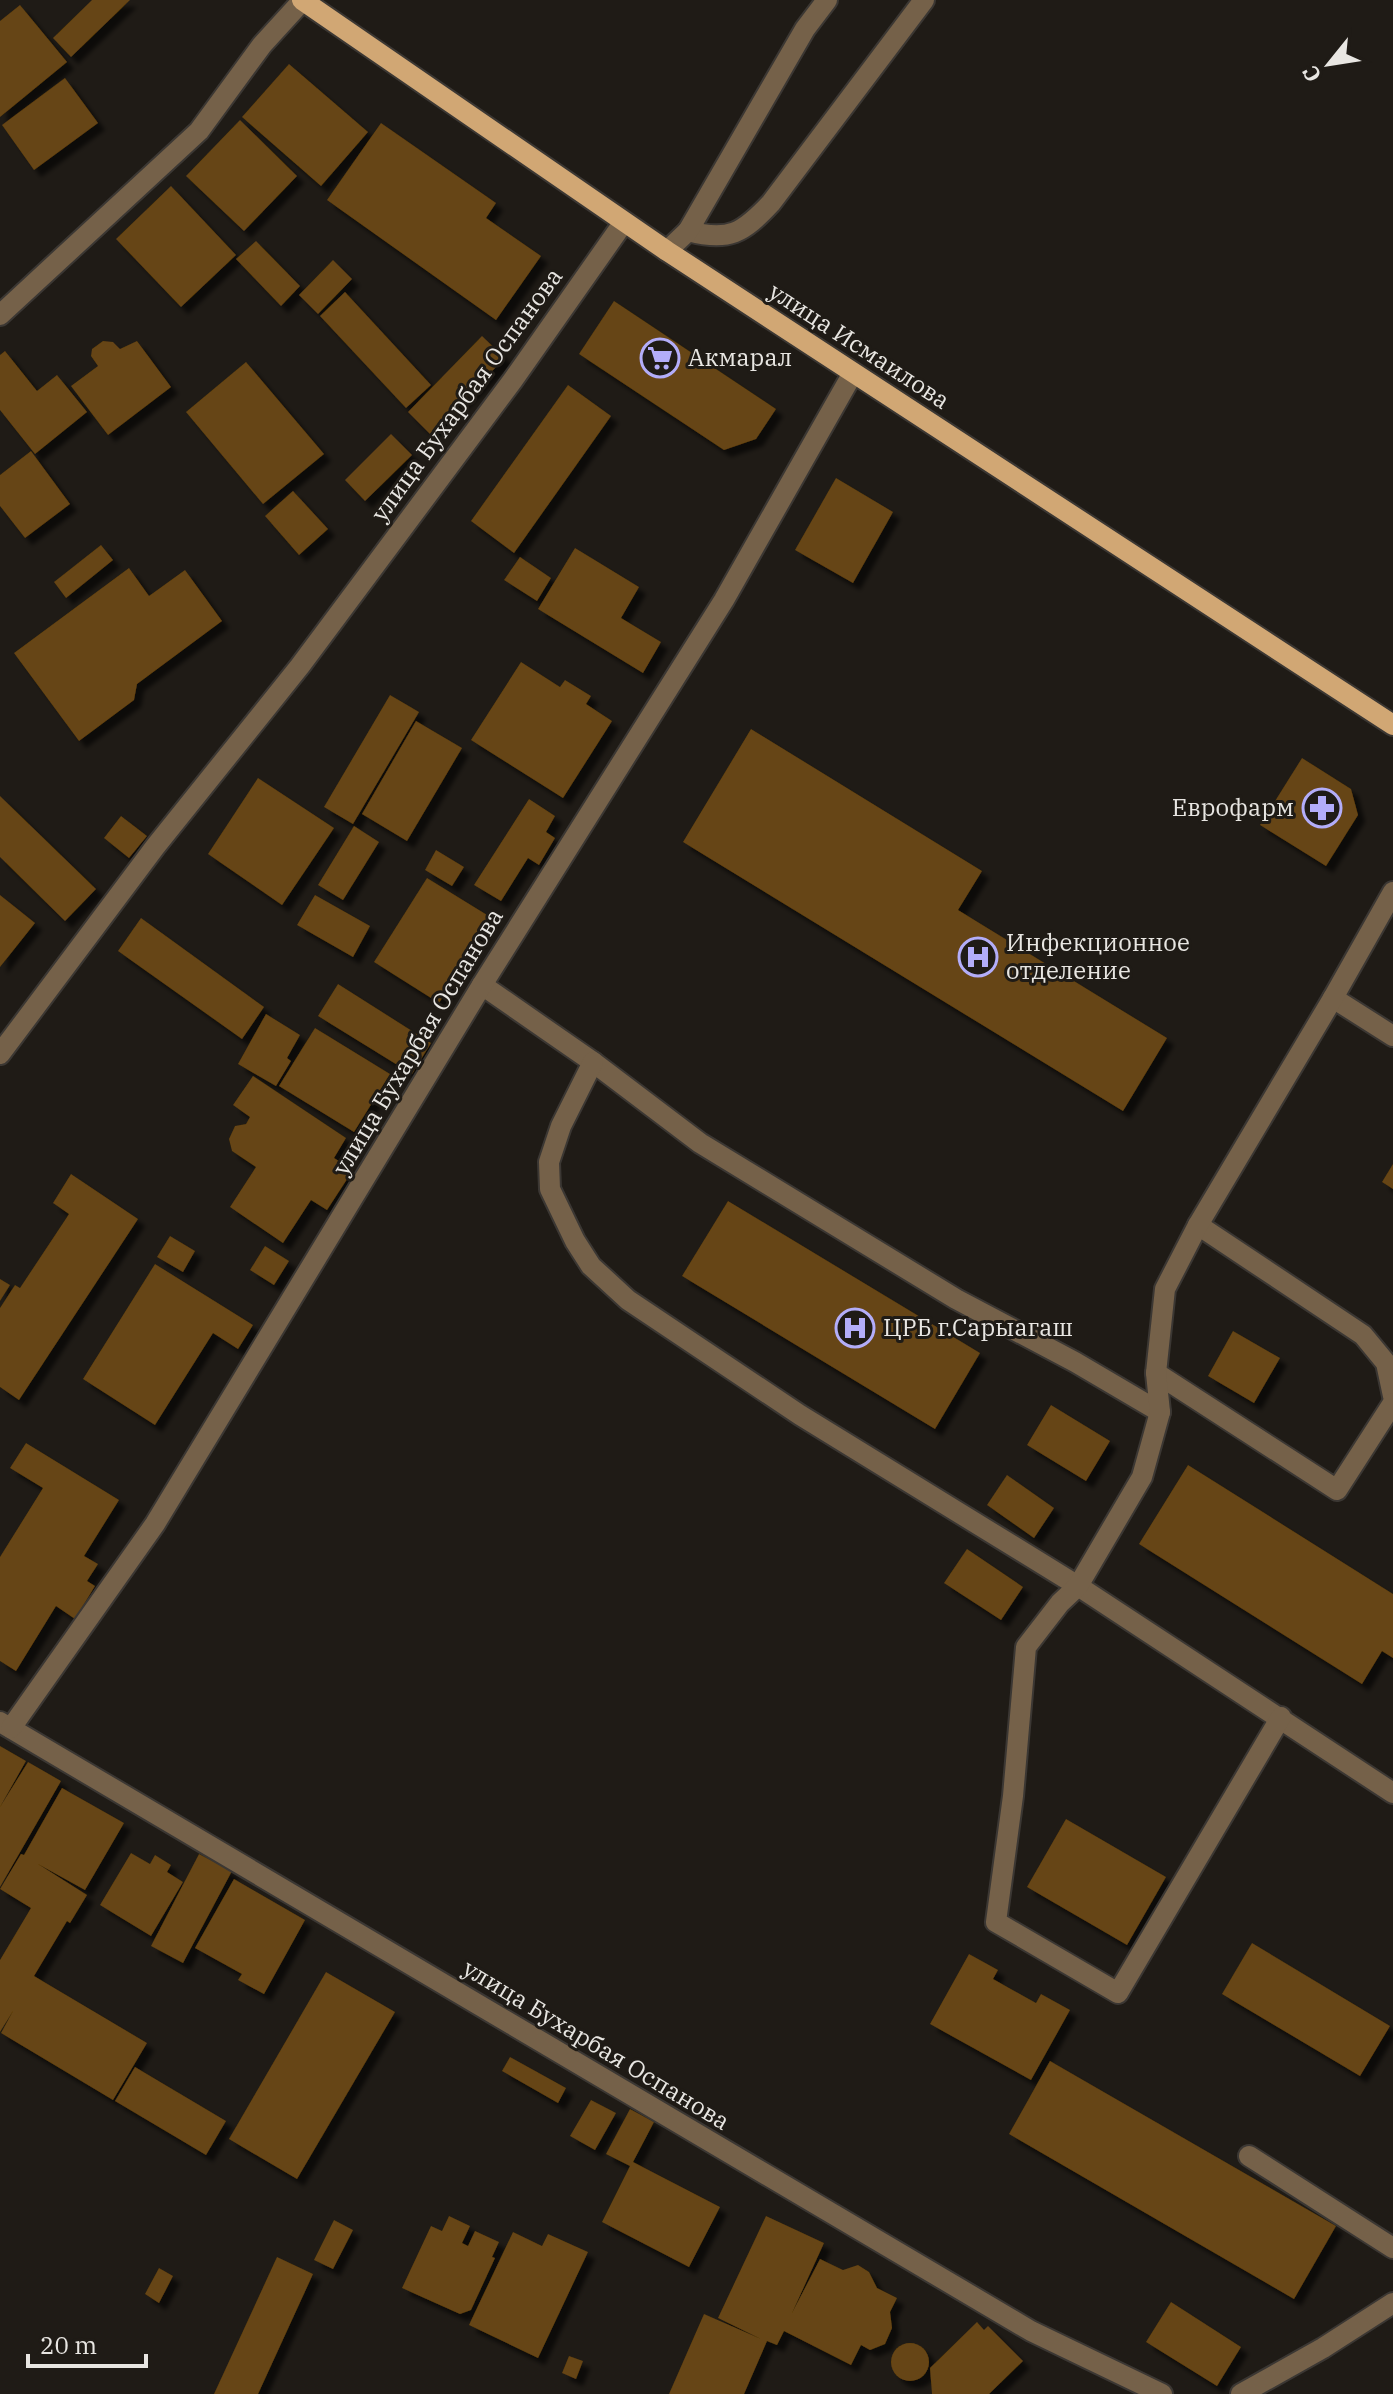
<svg xmlns="http://www.w3.org/2000/svg" width="1393" height="2394" font-family="'IBM Plex Serif',serif">
<style>
.building{fill:#664412;filter:url(#shadow)}
.lines{fill:none;stroke-linecap:round;stroke-linejoin:round}
.minor-casing{stroke:#3b3733;stroke-width:24}
.major-casing{stroke:#3b3733;stroke-width:24}
.minor{stroke:#756149;stroke-width:20}
.major{stroke:#d1a774;stroke-width:20}
.labels{text-anchor:middle;stroke-width:6;stroke-linejoin:round;paint-order:stroke}
.street-label{font-size:24px;fill:#e8e6e2;stroke:#1f1b16}
.poi-label{font-size:24px;fill:#e8e6e2;stroke:#1f1b16;text-anchor:start}
</style>
<defs>
<filter id="shadow"><feDropShadow dx="7" dy="7" stdDeviation="2" flood-color="#0009"/></filter>
</defs>
<rect width="100%" height="100%" fill="#1f1b16"/>
<g class="building">
<polygon points="92,0 130,0 71,57 53,38"/>
<polygon points="20,5 67,62 0,117 0,21"/>
<polygon points="289,64 368,132 321,186 242,117"/>
<polygon points="65,78 98,123 34,170 2,125"/>
<polygon points="240,120 297,176 244,231 186,176"/>
<polygon points="381,123 496,203 486,218 541,256 496,320 327,200"/>
<polygon points="171,186 236,255 181,307 116,239"/>
<polygon points="256,241 300,286 281,306 236,259"/>
<polygon points="333,260 352,279 318,314 299,295"/>
<polygon points="345,292 431,385 406,408 320,316"/>
<polygon points="614,301 776,409 756,439 724,450 579,354"/>
<polygon points="482,336 505,358 430,434 408,412"/>
<polygon points="103,341 113,342 120,349 137,341 171,387 108,435 71,386 98,366 91,356 92,349"/>
<polygon points="5,351 37,391 57,375 87,412 35,454 0,410 0,355"/>
<polygon points="246,362 324,454 263,504 186,412"/>
<polygon points="568,385 611,416 514,553 471,521"/>
<polygon points="391,434 412,455 365,501 345,480"/>
<polygon points="31,451 70,504 25,538 0,506 0,475"/>
<polygon points="836,478 893,512 853,583 795,550"/>
<polygon points="293,491 328,529 299,555 265,516"/>
<polygon points="101,545 113,560 66,598 54,582"/>
<polygon points="575,548 639,587 621,618 661,642 643,673 538,609"/>
<polygon points="520,557 551,578 537,601 504,580"/>
<polygon points="129,568 149,596 185,570 222,621 137,684 134,700 79,741 14,653"/>
<polygon points="521,662 560,687 565,680 591,696 586,704 612,721 563,798 471,740"/>
<polygon points="390,695 419,712 353,824 324,807"/>
<polygon points="416,721 462,748 407,841 362,814"/>
<polygon points="751,729 982,871 958,910 1167,1038 1123,1111 683,842"/>
<polygon points="1302,758 1351,789 1358,815 1326,866 1260,825"/>
<polygon points="258,778 334,828 282,905 208,854"/>
<polygon points="0,796 96,889 65,921 0,857"/>
<polygon points="529,799 555,816 546,832 555,838 539,865 528,858 501,901 474,885"/>
<polygon points="121,816 147,836 129,858 104,838"/>
<polygon points="354,826 379,842 343,900 318,885"/>
<polygon points="436,850 464,867 452,886 425,870"/>
<polygon points="427,878 492,918 439,1003 374,962"/>
<polygon points="0,895 35,923 0,967"/>
<polygon points="315,895 370,926 353,957 297,925"/>
<polygon points="141,918 264,1007 242,1039 118,951"/>
<polygon points="338,984 431,1043 412,1074 318,1016"/>
<polygon points="266,1014 300,1035 287,1058 291,1061 276,1086 238,1064"/>
<polygon points="315,1028 390,1074 354,1132 279,1086"/>
<polygon points="253,1076 346,1138 334,1158 353,1170 327,1210 311,1200 283,1243 230,1207 256,1167 232,1151 229,1139 235,1126 246,1124 250,1117 233,1105"/>
<polygon points="1393,1164 1393,1189 1382,1182"/>
<polygon points="71,1174 138,1219 19,1400 0,1387 0,1308 15,1285 20,1288 69,1214 53,1203"/>
<polygon points="728,1201 980,1353 935,1429 682,1276"/>
<polygon points="170,1236 195,1251 183,1272 157,1257"/>
<polygon points="265,1246 289,1261 274,1285 250,1270"/>
<polygon points="155,1264 253,1325 238,1349 213,1333 155,1425 83,1379"/>
<polygon points="0,1279 10,1285 0,1301"/>
<polygon points="1233,1331 1280,1358 1254,1403 1208,1376"/>
<polygon points="1051,1405 1110,1441 1086,1481 1027,1445"/>
<polygon points="26,1443 119,1500 84,1556 98,1564 87,1581 95,1586 75,1619 56,1606 16,1671 0,1661 0,1557 43,1488 10,1468"/>
<polygon points="1188,1465 1393,1594 1393,1658 1382,1651 1362,1684 1139,1544"/>
<polygon points="1007,1475 1054,1508 1034,1538 987,1505"/>
<polygon points="967,1549 1023,1587 1001,1620 944,1583"/>
<polygon points="0,1746 26,1761 0,1807 28,1762 61,1781 0,1887"/>
<polygon points="62,1788 124,1823 85,1890 38,1864 87,1895 70,1923 67,1921 34,1976 147,2043 113,2100 1,2033 13,2011 0,2032 0,1960 31,1908 0,1889 21,1854 24,1855"/>
<polygon points="1066,1819 1166,1877 1127,1945 1027,1887"/>
<polygon points="131,1853 150,1864 155,1855 171,1865 167,1872 183,1882 151,1936 100,1905"/>
<polygon points="199,1854 232,1871 183,1963 151,1946"/>
<polygon points="234,1879 305,1920 264,1994 238,1980 242,1974 195,1948"/>
<polygon points="1252,1943 1390,2026 1360,2076 1222,1994"/>
<polygon points="969,1954 998,1970 993,1979 1036,2003 1041,1994 1070,2010 1031,2080 930,2024"/>
<polygon points="326,1972 395,2012 297,2179 229,2139"/>
<polygon points="510,2057 566,2088 558,2103 502,2071"/>
<polygon points="1050,2061 1336,2226 1294,2299 1009,2134"/>
<polygon points="135,2067 226,2121 206,2155 115,2101"/>
<polygon points="591,2100 616,2113 595,2150 570,2136"/>
<polygon points="630,2109 654,2122 633,2162 720,2207 689,2267 602,2222 630,2166 606,2154"/>
<polygon points="449,2216 470,2226 462,2243 468,2246 475,2231 499,2242 492,2257 495,2258 471,2310 460,2314 402,2288 431,2226 442,2231"/>
<polygon points="766,2216 824,2243 792,2313 820,2259 843,2270 858,2265 869,2272 877,2288 897,2298 890,2312 892,2328 885,2344 870,2350 861,2345 851,2365 784,2331 777,2345 767,2341 744,2394 669,2394 704,2314 761,2339 718,2318"/>
<polygon points="334,2220 353,2230 333,2269 314,2260"/>
<polygon points="513,2232 542,2246 548,2234 588,2252 538,2358 469,2325"/>
<polygon points="277,2257 313,2274 258,2394 214,2394"/>
<polygon points="159,2268 173,2276 159,2303 145,2294"/>
<polygon points="1171,2302 1241,2347 1217,2386 1146,2342"/>
<polygon points="977,2322 984,2330 988,2326 1023,2361 989,2394 932,2394 930,2368"/>
<circle cx="910" cy="2362" r="19"/>
<polygon points="569,2356 583,2361 576,2379 562,2373"/>
</g>
<g class="lines">
<defs>
<g id="minor">
<path d="M688,231C729,242 743,233 771,203L924,0"/>
<polyline points="667,251 688,231 805,29 827,0"/>
<polyline points="0,315 199,131 262,45 303,0"/>
<polyline points="482,985 593,1062 700,1143 956,1299 1075,1362 1160,1412"/>
<polyline points="1333,998 1393,1036"/>
<polyline points="0,1054 155,847 300,666 513,380 624,222"/>
<polyline points="593,1062 561,1126 549,1162 550,1189 575,1241 591,1266 628,1300 800,1415 1078,1586 1393,1793"/>
<polyline points="1198,1225 1363,1335 1386,1363 1393,1396"/>
<polyline points="1156,1373 1337,1490 1393,1403"/>
<polyline points="1281,1717 1118,1993 996,1922 1013,1796 1026,1647 1060,1603 1078,1586 1142,1477 1160,1412 1156,1373 1165,1289 1198,1225 1333,998 1393,892"/>
<polyline points="0,1722 1031,2331 1162,2394"/>
<polyline points="11,1728 155,1524 482,985 724,600 853,373"/>
<polyline points="1249,2156 1393,2248"/>
<polyline points="1241,2394 1323,2348 1393,2303"/>
</g>
<polyline id="major" points="302,0 667,251 1393,725"/>
</defs>
<use href="#minor" class="minor-casing"/>
<use href="#major" class="major-casing"/>
<use href="#minor" class="minor"/>
<use href="#major" class="major"/>
</g>
<defs>
<symbol id="supermarket-ring" viewBox="-11 -11 22 22"><circle r="9.5" fill="#1f1b16" stroke="#b3adf9" stroke-width="1.5"/><path d="M-6-5.5h2.5l.6 2H6L4.5 2H-2.5L-4.4-4H-6ZM-1.5 3.2a1.3 1.3 0 1 0 .1 0ZM3 3.2a1.3 1.3 0 1 0 .1 0Z" fill="#b3adf9"/></symbol>
<symbol id="pharmacy-ring" viewBox="-11 -11 22 22"><circle r="9.5" fill="#1f1b16" stroke="#b3adf9" stroke-width="1.5"/><path d="M-2-6h4v4h4v4h-4v4h-4v-4h-4v-4h4Z" fill="#b3adf9"/></symbol>
<symbol id="hospital-ring" viewBox="-11 -11 22 22"><circle r="9.5" fill="#1f1b16" stroke="#b3adf9" stroke-width="1.5"/><path d="M-5-5h3v3.5h4V-5h3V5h-3V1.5h-4V5h-3Z" fill="#b3adf9"/></symbol>
</defs>
<g fill-rule="evenodd">
<use href="#supermarket-ring" x="638" y="336" width="44" height="44"/>
<use href="#pharmacy-ring" x="1300" y="786" width="44" height="44"/>
<use href="#hospital-ring" x="956" y="935" width="44" height="44"/>
<use href="#hospital-ring" x="833" y="1306" width="44" height="44"/>
</g>
<g class="labels">
<g class="street-label">
<text transform="translate(859 346) rotate(33)" y="8">улица Исмаилова</text>
<text transform="translate(467 395) rotate(-54)" y="8">улица Бухарбая Оспанова</text>
<text transform="translate(418 1042) rotate(-59)" y="8">улица Бухарбая Оспанова</text>
<text transform="translate(596 2045) rotate(31)" y="8">улица Бухарбая Оспанова</text>
</g>
<g class="poi-label">
<text x="688" y="366">Акмарал</text>
<text x="1294" y="816" text-anchor="end">Еврофарм</text>
<text x="1006" y="951">Инфекционное<tspan x="1006" dy="28">отделение</tspan></text>
<text x="883" y="1336">ЦРБ г.Сарыагаш</text>
</g>
</g>
<g transform="translate(1329 64) rotate(240)" stroke="#1f1b16" stroke-width="6" paint-order="stroke">
<path d="M0-6L14 30L0 20L-14 30Z" fill="#e8e6e2"/>
<text y="-12" font-size="22" font-weight="bold" text-anchor="middle" fill="#e8e6e2">С</text>
</g>
<path d="M28 2354v12h118v-12" fill="none" stroke="#e8e6e2" stroke-width="4"/>
<text x="40" y="2354" font-size="24" fill="#e8e6e2" stroke="#1f1b16" stroke-width="6" paint-order="stroke">20 m</text>
</svg>
